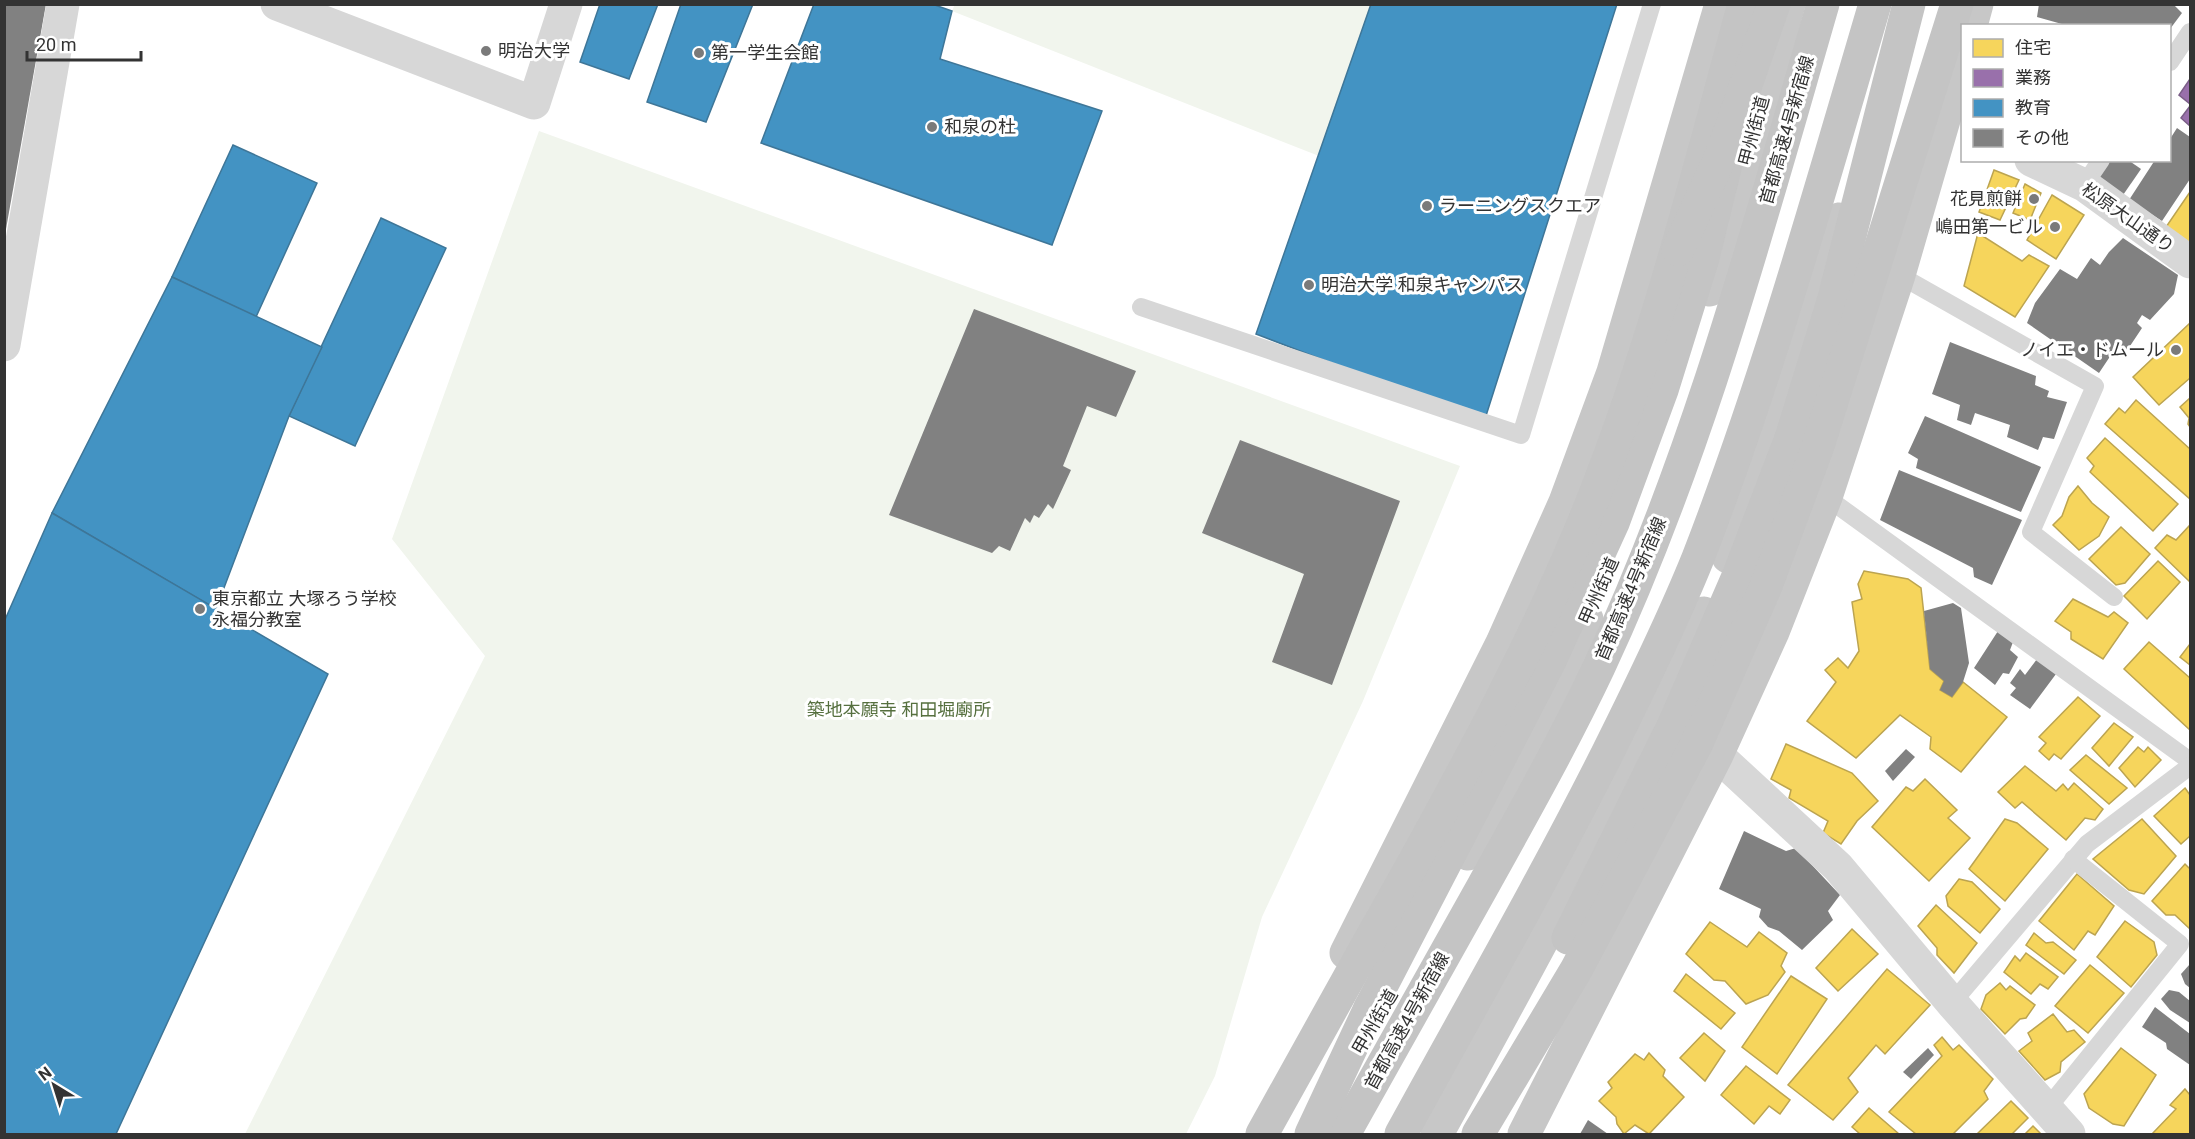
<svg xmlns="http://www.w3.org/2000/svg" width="2195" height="1139" font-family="Roboto,'Noto Sans JP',sans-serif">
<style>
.green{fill:#f1f5ed}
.homes{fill:#f6d55c;stroke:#bca450;stroke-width:1.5}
.offices{fill:#9970ab;stroke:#7a5e87;stroke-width:1.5}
.schools{fill:#4393c3;stroke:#3e7698;stroke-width:1.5}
.building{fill:#818181}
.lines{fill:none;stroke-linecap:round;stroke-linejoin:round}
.service{stroke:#d7d7d7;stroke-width:18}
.minor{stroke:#d7d7d7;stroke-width:33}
.trunk{stroke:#c7c7c7;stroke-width:33}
.motorway{stroke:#c4c4c4;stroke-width:33}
.motorway-bridge{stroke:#c4c4c4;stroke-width:33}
.poi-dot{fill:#7a7a7a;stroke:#fff;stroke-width:2}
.labels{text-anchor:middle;stroke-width:6;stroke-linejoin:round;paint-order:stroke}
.poi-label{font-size:18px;fill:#333;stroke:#fff;text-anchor:start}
.street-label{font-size:18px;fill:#333;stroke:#fff}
.park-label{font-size:18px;fill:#56703f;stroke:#fff}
</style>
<rect width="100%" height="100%" fill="#fff"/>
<g class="green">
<polygon points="955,4 1372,5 1319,156 952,11"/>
<polygon points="539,131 1460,466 1363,701 1262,917 1215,1076 1186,1134 245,1134 485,656 392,539"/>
</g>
<g class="homes">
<polygon points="1994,170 2019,180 2000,220 1979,212"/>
<polygon points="2025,184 2041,193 2030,220 2013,213"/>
<polygon points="2190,192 2190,243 2166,227"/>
<polygon points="2052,195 2084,215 2056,259 2027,240"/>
<polygon points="1978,233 2022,261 2029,255 2049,266 2015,317 1964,286"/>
<polygon points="2190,323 2190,378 2159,405 2133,377"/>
<polygon points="2190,398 2190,427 2188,424 2189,418 2180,407"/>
<polygon points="2136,400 2190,449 2190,499 2105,424 2119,408 2125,413"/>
<polygon points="2105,438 2178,504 2153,531 2090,472 2094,466 2087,458"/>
<polygon points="2078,486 2092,503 2109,517 2099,536 2079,550 2053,525 2062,516 2069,497"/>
<polygon points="2190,525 2190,582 2155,548 2167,535 2176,540"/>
<polygon points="2121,527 2150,554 2125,583 2116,585 2089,559"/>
<polygon points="2158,561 2180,582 2147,619 2124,596"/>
<polygon points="1864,571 1908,579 1921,588 1930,669 1944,681 1940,690 1952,697 1963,682 2007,717 1961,772 1930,749 1931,737 1900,715 1856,758 1807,721 1836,682 1825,670 1838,658 1848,668 1859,651 1852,602 1862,599 1858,584"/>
<polygon points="2073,599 2108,617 2114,612 2128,623 2103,659 2071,639 2071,632 2055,621"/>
<polygon points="2149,642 2190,678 2190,730 2124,669"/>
<polygon points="2190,644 2190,665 2180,657"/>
<polygon points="2078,697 2100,716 2061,759 2054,754 2049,760 2039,751 2046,743 2039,737"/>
<polygon points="2114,723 2133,737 2109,766 2092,748"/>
<polygon points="1786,744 1852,773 1878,801 1857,821 1841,844 1823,833 1828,821 1789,798 1791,790 1771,779"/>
<polygon points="2138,747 2144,752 2148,747 2161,760 2135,787 2119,768"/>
<polygon points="2086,755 2127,788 2109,804 2070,770"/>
<polygon points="2025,766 2056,791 2063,784 2068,790 2074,783 2103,809 2095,820 2085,818 2066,840 2022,802 2015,808 1998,792"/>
<polygon points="1925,779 1957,810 1948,818 1970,838 1929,881 1872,827 1906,787 1913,791"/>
<polygon points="2185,788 2190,795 2190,836 2181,844 2154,816"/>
<polygon points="2005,819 2017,823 2048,849 2005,901 1969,869"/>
<polygon points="2142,819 2176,856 2144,894 2129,890 2093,859"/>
<polygon points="2185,864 2190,869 2190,929 2175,915 2166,915 2152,901"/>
<polygon points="2077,874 2114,906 2095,935 2088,931 2074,950 2039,921"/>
<polygon points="1959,879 1972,882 2000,909 1980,933 1948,906 1946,896"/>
<polygon points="1936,905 1977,943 1954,973 1937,955 1937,948 1918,926"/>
<polygon points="2125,921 2154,942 2157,955 2131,987 2097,957"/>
<polygon points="1710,922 1747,947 1759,932 1787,953 1781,966 1785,972 1768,995 1746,1004 1725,981 1714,980 1686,954"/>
<polygon points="1852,929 1878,954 1838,991 1816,968"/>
<polygon points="2034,933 2046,943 2053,942 2076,960 2064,974 2026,945"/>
<polygon points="2026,953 2058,977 2048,989 2040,984 2031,994 2004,972 2015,956 2020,961"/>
<polygon points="2090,965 2124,993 2088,1033 2055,1006"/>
<polygon points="1887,969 1930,1005 1885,1054 1876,1045 1848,1078 1858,1092 1833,1120 1788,1085"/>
<polygon points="1686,974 1735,1013 1721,1029 1674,991"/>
<polygon points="1791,976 1827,999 1777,1074 1742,1047"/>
<polygon points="2000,983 2006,990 2010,986 2035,1005 2026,1018 2020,1019 2005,1034 1981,1009 1986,995"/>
<polygon points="2053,1014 2067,1032 2074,1030 2085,1042 2061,1062 2060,1072 2045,1080 2019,1051 2032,1041 2028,1033"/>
<polygon points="1704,1033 1725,1051 1705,1081 1680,1058"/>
<polygon points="1942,1037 1953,1050 1959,1045 1993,1079 1984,1091 1988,1099 1953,1134 1916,1134 1889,1112 1942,1056 1934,1045"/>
<polygon points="2121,1048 2156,1075 2124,1126 2113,1124 2089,1108 2084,1094"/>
<polygon points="1649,1053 1665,1070 1663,1076 1684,1097 1649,1134 1635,1125 1624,1134 1617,1124 1616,1117 1599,1101 1612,1088 1608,1082 1635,1054 1644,1060"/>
<polygon points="1746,1066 1790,1100 1780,1114 1769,1106 1754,1124 1721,1095"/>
<polygon points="2185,1089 2190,1095 2190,1134 2152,1134 2176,1109 2170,1105"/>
<polygon points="2011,1101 2028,1118 2012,1134 1977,1134"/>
<polygon points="1869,1108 1899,1134 1860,1134 1852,1127"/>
<polygon points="2033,1126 2041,1134 2025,1134"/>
</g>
<g class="offices">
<polygon points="2190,79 2190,104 2179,95"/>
<polygon points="2190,106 2190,126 2181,118"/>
</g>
<g class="schools">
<polygon points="600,4 658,4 629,79 580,62"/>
<polygon points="681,4 753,4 706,122 647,102"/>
<polygon points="814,4 932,4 952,11 940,59 1102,111 1052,245 761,143"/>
<polygon points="1371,4 1617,4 1484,422 1256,334"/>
<polygon points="233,145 317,183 256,317 172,277"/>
<polygon points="381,218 446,248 355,446 289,416"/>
<polygon points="172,277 322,347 289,416 216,609 52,513"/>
<polygon points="52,513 328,674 116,1134 4,1134 4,622"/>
</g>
<g class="building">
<polygon points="4,4 46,4 6,229 4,229"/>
<polygon points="2039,4 2173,4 2182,13 2170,29 2170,26 2069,26 2037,17"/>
<polygon points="2177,128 2190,137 2190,179 2162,221 2129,200 2155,160 2170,160 2170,139"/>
<polygon points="2106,160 2128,160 2141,169 2121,198 2093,180"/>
<polygon points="2123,238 2178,275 2174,294 2150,320 2142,315 2137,323 2142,328 2126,352 2117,346 2099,373 2027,323 2035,303 2060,269 2077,279 2091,258 2100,265 2109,252"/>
<polygon points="974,309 1136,371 1116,417 1087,406 1063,466 1071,470 1053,509 1048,504 1039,518 1034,515 1030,523 1025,518 1010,551 999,546 992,553 889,515"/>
<polygon points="1950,342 2036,376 2035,385 2049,391 2047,397 2067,402 2054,439 2043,437 2038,450 2007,437 2010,425 1975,413 1971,425 1957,420 1960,405 1932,394"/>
<polygon points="1925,416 2041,467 2021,512 1916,468 1918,459 1908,453"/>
<polygon points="1240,440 1400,501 1332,685 1272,662 1304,574 1202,533"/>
<polygon points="1899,470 2022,520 1992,585 1974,577 1973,568 1880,520"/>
<polygon points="1953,603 1961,608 1969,663 1963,682 1952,697 1940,690 1944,681 1930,669 1924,611"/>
<polygon points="1998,631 2013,642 2010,650 2018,657 2009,674 2003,673 1995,685 1974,668"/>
<polygon points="2037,659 2056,674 2030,709 2010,695 2016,688 2010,683 2020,669 2025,675"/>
<polygon points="1906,749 1915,757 1893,781 1885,771"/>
<polygon points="1744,831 1786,851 1796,848 1840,895 1828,911 1833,920 1802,950 1779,931 1768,927 1759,917 1761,909 1719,889"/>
<polygon points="2190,964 2190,988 2185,984 2181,974"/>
<polygon points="2169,990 2179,992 2190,1001 2190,1023 2170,1010 2161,999"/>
<polygon points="2155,1007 2190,1034 2190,1065 2167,1049 2166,1043 2142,1027"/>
<polygon points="1928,1048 1934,1055 1911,1079 1903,1072"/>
<polygon points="1588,1120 1608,1134 1580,1134"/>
</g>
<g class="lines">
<g class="service">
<polyline points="2170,62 2190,32"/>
<polyline points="2084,185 2101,160"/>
<polyline points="1899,275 2095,386 2031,532 2114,597"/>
<polyline points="1141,307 1521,435 1652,4"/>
<polyline points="1826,497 2190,761"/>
<polyline points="1952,1003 2087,844 2190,766"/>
<polyline points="2046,1110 2180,944 2073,859"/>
</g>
<g class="minor">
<polyline points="277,4 534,103 566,4"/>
<polyline points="2031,160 2084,185 2190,262"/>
<polyline points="4,345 63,4"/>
<polyline points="1717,755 1838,867 1952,1003 2069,1134"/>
</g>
<g class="trunk">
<polyline points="1971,26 1977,4"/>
<polyline points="1710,290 1789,4"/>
<polyline points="1728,557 1776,428 1839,219"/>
<polyline points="1468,854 1567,663 1587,619"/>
<polyline points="1346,953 1502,643 1565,502 1613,372 1721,4"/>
<path d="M1437,1134C1531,963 1625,792 1704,613"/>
<polyline points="1524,1134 1717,755 1773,632 1826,497 1899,275 1962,58"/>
</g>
<g class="motorway">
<polyline points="1568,938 1674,724 1739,574 1791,438 1834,298 1909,4"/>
<polyline points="1370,1008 1549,663 1613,523 1662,390 1703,258 1726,164"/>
<path d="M1262,1134C1311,1046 1360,957 1410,869C1474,753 1537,637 1587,514C1654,349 1697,176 1744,4"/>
<path d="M1344,1134C1390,1052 1436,969 1483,886C1523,814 1564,741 1599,667C1698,455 1758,228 1823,4"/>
<path d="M1401,1134C1470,1008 1542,883 1607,754C1639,690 1671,625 1698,558C1768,377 1820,190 1875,4"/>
<polyline points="1478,1134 1576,970 1696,745 1766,586 1818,446 1957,4"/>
</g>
<g class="motorway-bridge">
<polyline points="1678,250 1723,151 1774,4"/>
<polyline points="1311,1134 1370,1008"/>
</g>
</g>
<g class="poi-dot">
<circle cx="486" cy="51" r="6"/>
<circle cx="699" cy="53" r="6"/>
<circle cx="932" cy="127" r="6"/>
<circle cx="2034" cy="199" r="6"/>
<circle cx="1427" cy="206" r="6"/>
<circle cx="2055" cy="227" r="6"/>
<circle cx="1309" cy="285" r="6"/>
<circle cx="2176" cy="350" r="6"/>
<circle cx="200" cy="609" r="6"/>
</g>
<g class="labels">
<g class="poi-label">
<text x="498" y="57">明治大学</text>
<text x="711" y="59">第一学生会館</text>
<text x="944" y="133">和泉の杜</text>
<text x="2022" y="205" text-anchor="end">花見煎餅</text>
<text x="1439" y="212">ラーニングスクエア</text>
<text x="2043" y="233" text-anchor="end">嶋田第一ビル</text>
<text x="1321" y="291">明治大学 和泉キャンパス</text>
<text x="2164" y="356" text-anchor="end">ノイエ・ドムール</text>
<text x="212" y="605">東京都立 大塚ろう学校<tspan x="212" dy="21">永福分教室</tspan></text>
</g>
<g class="street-label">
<text transform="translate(1787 130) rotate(-74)" y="6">首都高速4号新宿線</text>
<text transform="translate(1754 131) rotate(-75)" y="6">甲州街道</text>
<text transform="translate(2128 218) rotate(35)" y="6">松原大山通り</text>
<text transform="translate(1631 589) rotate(-67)" y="6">首都高速4号新宿線</text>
<text transform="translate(1599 591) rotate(-66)" y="6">甲州街道</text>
<text transform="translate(1407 1021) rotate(-61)" y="6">首都高速4号新宿線</text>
<text transform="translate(1375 1022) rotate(-60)" y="6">甲州街道</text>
</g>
<g class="park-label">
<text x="899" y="716">築地本願寺 和田堀廟所</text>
</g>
</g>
<rect width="2195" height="1139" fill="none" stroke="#333333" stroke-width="12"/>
<rect x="1961" y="24" width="210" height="138" fill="#ffffff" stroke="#adadad" stroke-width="1.5"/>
<rect x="1973" y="39" width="30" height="18" fill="#f6d55c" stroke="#adadad" stroke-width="1.5"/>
<text x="2015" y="54" font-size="18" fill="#333333">住宅</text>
<rect x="1973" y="69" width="30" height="18" fill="#9970ab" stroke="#adadad" stroke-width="1.5"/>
<text x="2015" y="84" font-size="18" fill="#333333">業務</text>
<rect x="1973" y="99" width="30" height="18" fill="#4393c3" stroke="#adadad" stroke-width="1.5"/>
<text x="2015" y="114" font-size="18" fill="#333333">教育</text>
<rect x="1973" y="129" width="30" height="18" fill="#818181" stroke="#adadad" stroke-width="1.5"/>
<text x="2015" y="144" font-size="18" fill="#333333">その他</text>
<g transform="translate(54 1085) rotate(322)" stroke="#ffffff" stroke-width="4.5" paint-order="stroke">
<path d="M0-4.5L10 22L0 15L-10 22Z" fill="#333333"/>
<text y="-9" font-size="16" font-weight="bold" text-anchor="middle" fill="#333333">N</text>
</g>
<path d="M27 51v9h114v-9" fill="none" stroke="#333333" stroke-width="3"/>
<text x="36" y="51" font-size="18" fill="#333333" stroke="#ffffff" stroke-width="4.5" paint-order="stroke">20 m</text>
</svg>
